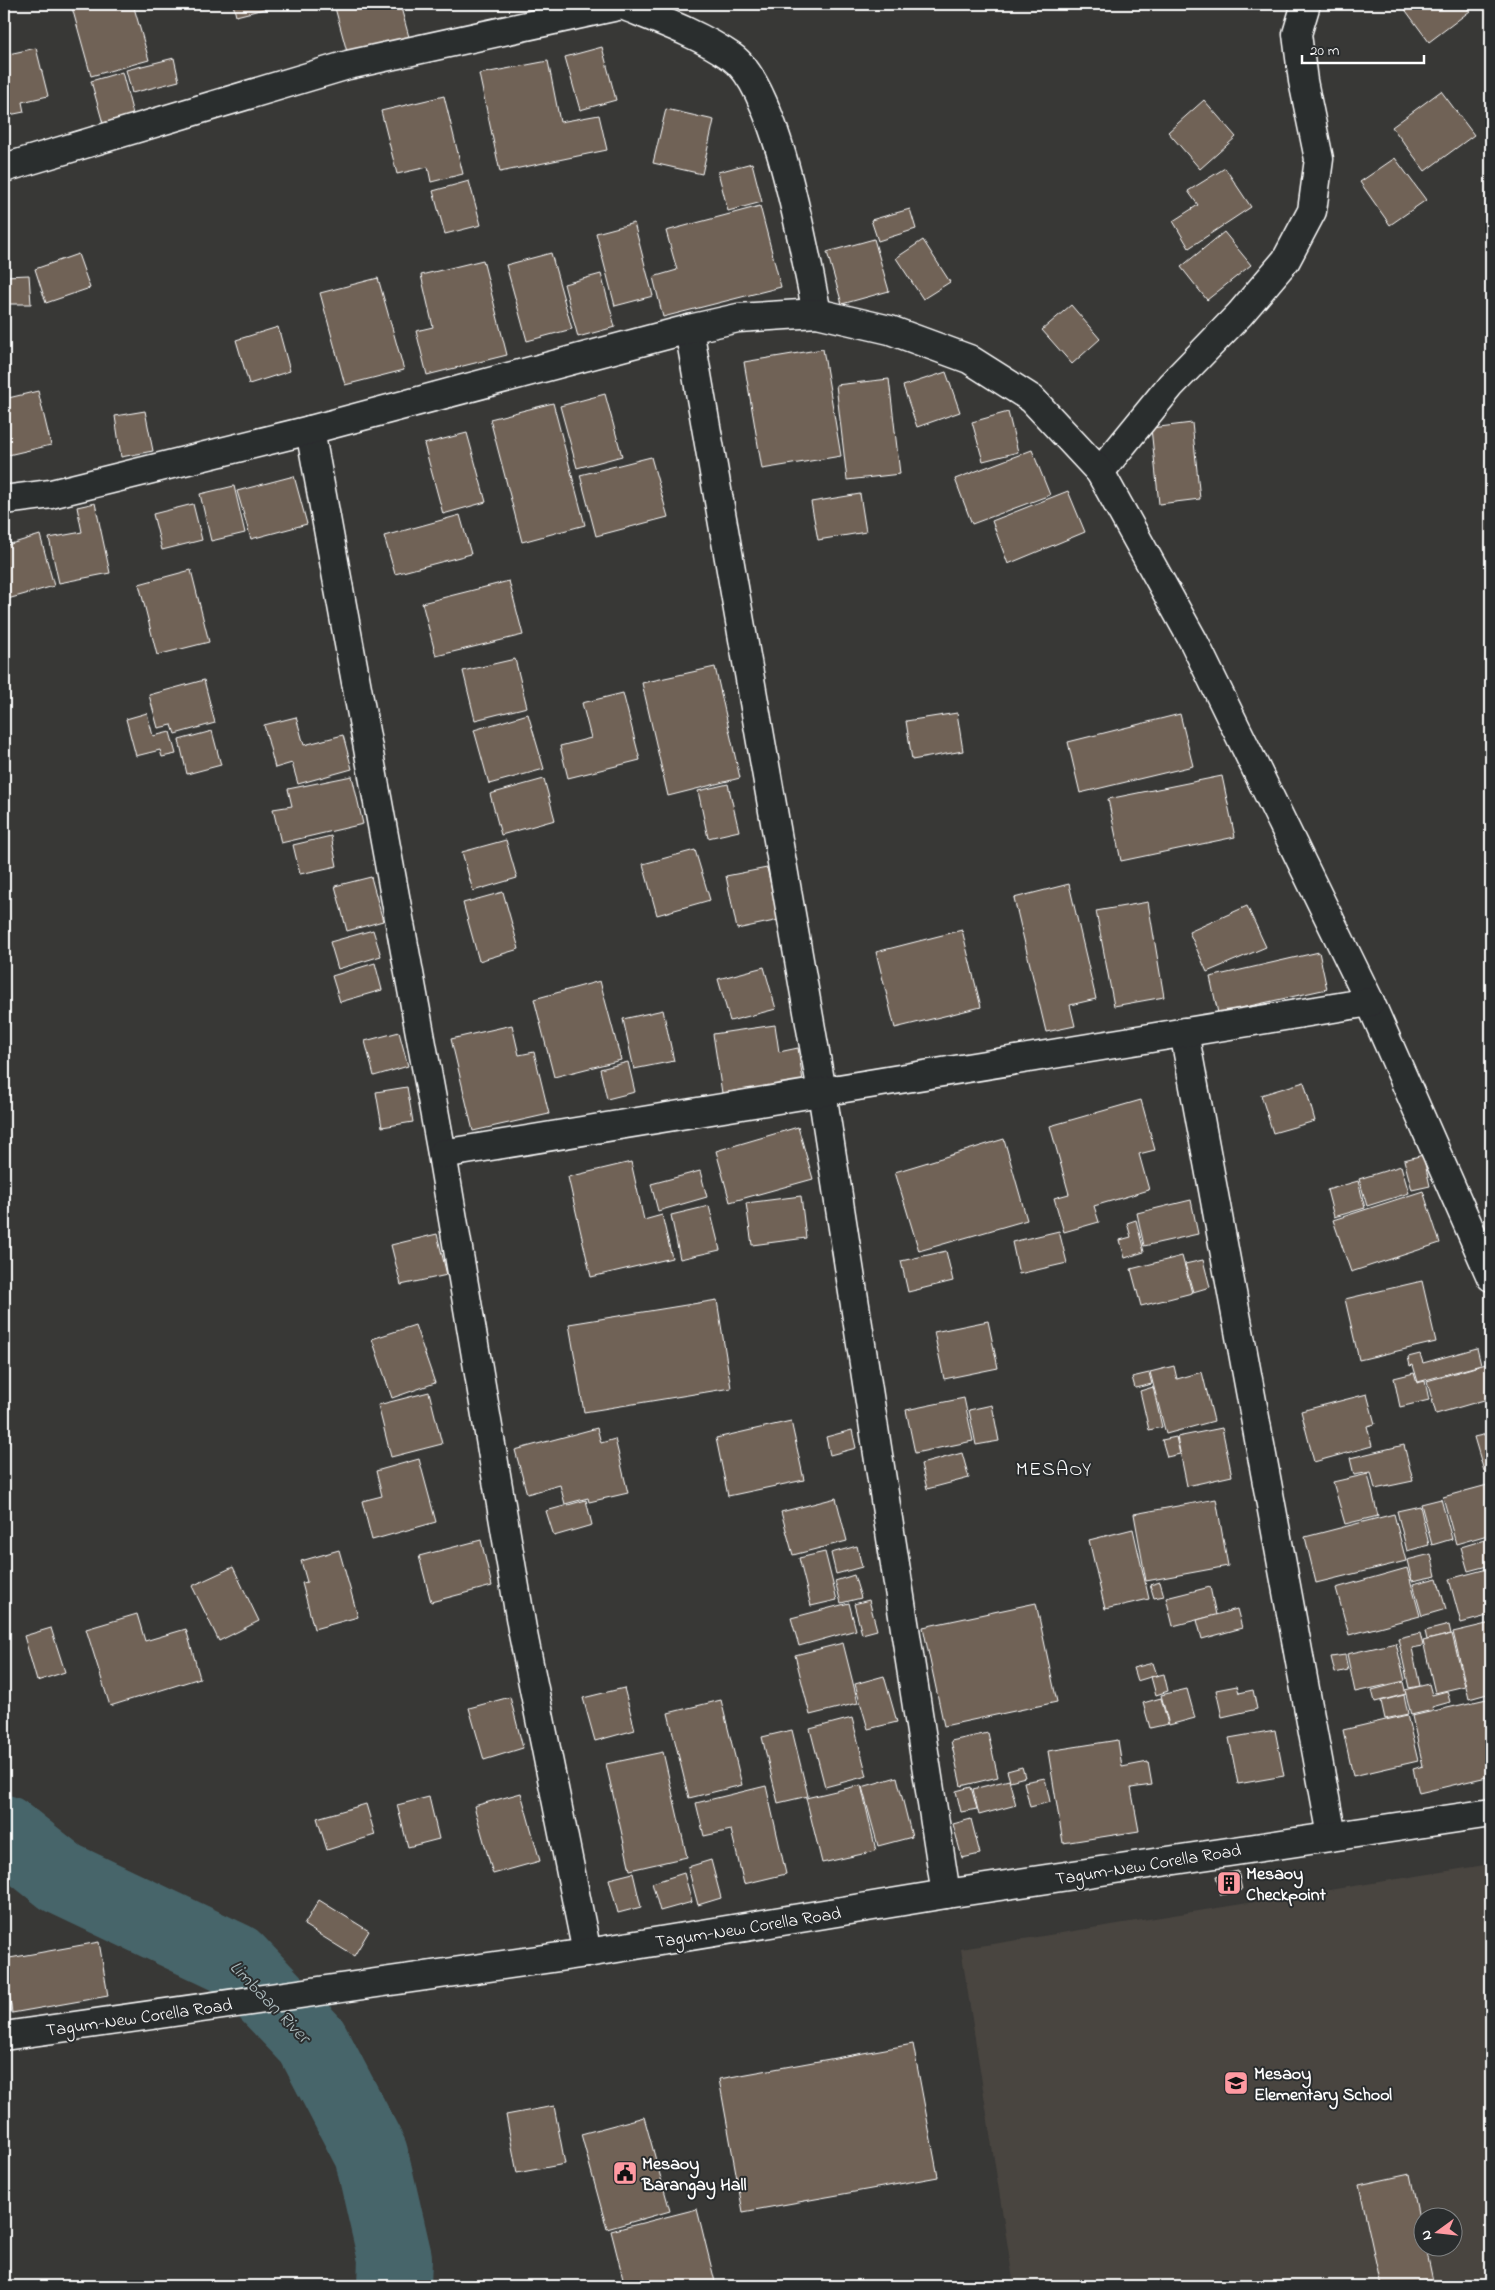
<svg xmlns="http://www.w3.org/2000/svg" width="1495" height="2290" font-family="'Indie Flower',sans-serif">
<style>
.built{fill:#494540;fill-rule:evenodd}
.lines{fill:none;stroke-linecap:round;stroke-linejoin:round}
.river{stroke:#47656a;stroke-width:74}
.building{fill:#706256;stroke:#fff}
.minor-casing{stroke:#fff;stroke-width:31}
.major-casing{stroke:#fff;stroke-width:31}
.minor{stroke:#2a2d2e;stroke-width:28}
.major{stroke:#2a2d2e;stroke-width:28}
.labels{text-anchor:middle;stroke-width:4;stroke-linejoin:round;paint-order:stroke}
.street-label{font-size:18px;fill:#fff;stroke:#2a2d2e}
.poi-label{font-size:18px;font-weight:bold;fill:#fff;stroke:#2a2d2e;text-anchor:start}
.water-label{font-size:19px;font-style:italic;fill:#acbabc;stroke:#2a2d2e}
.quarter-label{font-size:20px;letter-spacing:1px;fill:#fff;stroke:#2a2d2e}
</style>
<rect width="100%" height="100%" fill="#383836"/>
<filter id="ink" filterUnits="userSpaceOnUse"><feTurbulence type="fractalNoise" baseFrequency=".02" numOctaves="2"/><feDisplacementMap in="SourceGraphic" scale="10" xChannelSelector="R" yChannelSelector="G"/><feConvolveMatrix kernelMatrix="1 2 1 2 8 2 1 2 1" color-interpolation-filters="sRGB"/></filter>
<g filter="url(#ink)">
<path class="built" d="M1491,1864V2286H1014L961,1949ZM1422,2218H1452V2248H1422Z"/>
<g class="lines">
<polyline class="river" points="4,1832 62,1878 235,1960 312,2041 371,2154 395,2258 394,2286"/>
</g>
<g class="building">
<polygon points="71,4 133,4 149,60 91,76"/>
<polygon points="233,4 284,4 236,16"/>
<polygon points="334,4 400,4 409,37 347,52"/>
<polygon points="1401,4 1464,4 1470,11 1429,42"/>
<polygon points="602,47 616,100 580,110 565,57"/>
<polygon points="36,48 48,96 22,102 24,112 4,116 4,55"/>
<polygon points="174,58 179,81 132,93 126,70"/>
<polygon points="548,61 560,122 599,115 607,150 500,172 479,74"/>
<polygon points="122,72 134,118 104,127 91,81"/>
<polygon points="1441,91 1474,135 1425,171 1392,127"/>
<polygon points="444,96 463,174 431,182 428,167 397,174 381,111"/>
<polygon points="1204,100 1236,137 1200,169 1168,132"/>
<polygon points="666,109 714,120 702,174 653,163"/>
<polygon points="1395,158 1426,200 1390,225 1360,182"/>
<polygon points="752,163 762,202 728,211 718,172"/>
<polygon points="1225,168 1251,207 1189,248 1173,221 1198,205 1188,191"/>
<polygon points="469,181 481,225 445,234 433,191"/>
<polygon points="760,206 781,287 663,317 653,277 677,270 666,231"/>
<polygon points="910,209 916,229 878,241 871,220"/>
<polygon points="634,223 653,296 615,306 596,233"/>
<polygon points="1224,232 1251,265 1207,300 1181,267"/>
<polygon points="874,239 889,291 842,304 827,252"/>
<polygon points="923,240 950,282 923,299 896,258"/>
<polygon points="551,253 572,329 527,341 506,265"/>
<polygon points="78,254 90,288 46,303 35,269"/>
<polygon points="483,260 507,355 427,375 416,331 433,327 421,275"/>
<polygon points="601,274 615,327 578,337 564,284"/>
<polygon points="29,275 31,304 4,304 4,276"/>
<polygon points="378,278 404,370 345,385 320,293"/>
<polygon points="1071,305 1100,339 1072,364 1042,330"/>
<polygon points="278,327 290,371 249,384 236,340"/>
<polygon points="823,349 841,456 762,469 744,362"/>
<polygon points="946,372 960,412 917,427 903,386"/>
<polygon points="889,379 900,474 847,480 836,385"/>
<polygon points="38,391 51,445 4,456 4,399"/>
<polygon points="605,394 622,456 577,468 560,406"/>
<polygon points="553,403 585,525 522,542 490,419"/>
<polygon points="145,411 153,451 121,457 115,416"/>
<polygon points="1008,412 1018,452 983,461 972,422"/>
<polygon points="1192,423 1200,499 1159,504 1151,428"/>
<polygon points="467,433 486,502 443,514 424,444"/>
<polygon points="1032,450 1050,495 972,524 955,479"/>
<polygon points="651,457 668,517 596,536 580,475"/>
<polygon points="294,476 307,524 251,539 237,491"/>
<polygon points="234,486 245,533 211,541 200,494"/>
<polygon points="1068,491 1085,532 1008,564 992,521"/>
<polygon points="860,494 866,532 818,540 811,502"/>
<polygon points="95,503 110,573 59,583 49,538 82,532 77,507"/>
<polygon points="193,504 202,540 162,550 153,514"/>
<polygon points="460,515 471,554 395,574 384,536"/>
<polygon points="40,535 54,586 4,600 4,546"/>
<polygon points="191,570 209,642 157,655 139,584"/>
<polygon points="509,581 523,635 436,656 422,603"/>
<polygon points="515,659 527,707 475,720 463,671"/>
<polygon points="715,667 740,778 668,796 642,683"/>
<polygon points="204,680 215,723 175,734 172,725 158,728 149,695"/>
<polygon points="623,693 640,760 568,778 560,746 591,738 582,703"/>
<polygon points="147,713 153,736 170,732 176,754 162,757 160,750 136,756 126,719"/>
<polygon points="957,713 963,751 912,760 906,721"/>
<polygon points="528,714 544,769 489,784 474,730"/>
<polygon points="1180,714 1193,766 1080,793 1068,742"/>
<polygon points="296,717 304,745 343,735 352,769 298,784 292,763 275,768 264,725"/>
<polygon points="212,731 221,765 187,774 179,740"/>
<polygon points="352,776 363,824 281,843 273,809 292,806 288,789"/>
<polygon points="1222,776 1235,837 1121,861 1108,799"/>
<polygon points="544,779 555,820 501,835 490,794"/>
<polygon points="728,784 739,831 708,838 698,791"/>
<polygon points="331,836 337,866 300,874 293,845"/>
<polygon points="506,840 517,878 473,891 462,852"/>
<polygon points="695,850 710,900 657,915 643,864"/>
<polygon points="767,868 779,920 737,929 726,876"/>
<polygon points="371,877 383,921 347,931 335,886"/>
<polygon points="1069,884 1096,999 1070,1005 1075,1026 1046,1032 1014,898"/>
<polygon points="503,892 519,949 479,961 463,903"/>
<polygon points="1148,902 1164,997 1114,1006 1096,911"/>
<polygon points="1247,906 1266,947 1207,972 1189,932"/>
<polygon points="373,930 381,956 338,969 330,942"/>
<polygon points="962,930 981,1007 895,1028 876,952"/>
<polygon points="1319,952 1327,989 1218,1013 1210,977"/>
<polygon points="375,963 382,990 340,1002 332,976"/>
<polygon points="764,967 776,1009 730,1021 718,979"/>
<polygon points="600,981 621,1060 554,1077 534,999"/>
<polygon points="663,1010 674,1061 634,1069 623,1019"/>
<polygon points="512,1025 519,1055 534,1052 549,1114 473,1131 451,1039"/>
<polygon points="775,1025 779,1052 798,1048 803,1081 722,1093 713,1034"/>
<polygon points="399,1032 408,1066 374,1076 365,1041"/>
<polygon points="628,1062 635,1092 607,1099 600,1069"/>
<polygon points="1304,1082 1315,1121 1273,1133 1261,1095"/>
<polygon points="407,1087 413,1122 382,1127 376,1092"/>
<polygon points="1141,1100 1155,1150 1139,1154 1149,1190 1094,1206 1099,1222 1064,1232 1054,1198 1069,1194 1050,1126"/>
<polygon points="798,1127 813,1179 730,1202 716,1151"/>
<polygon points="1004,1139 1027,1220 919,1251 895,1172"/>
<polygon points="1423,1155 1430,1186 1412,1190 1404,1160"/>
<polygon points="631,1162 644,1220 662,1215 672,1258 591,1277 568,1177"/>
<polygon points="1401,1166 1409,1193 1367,1206 1359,1179"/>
<polygon points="700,1171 707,1197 658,1211 651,1184"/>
<polygon points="1358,1181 1365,1208 1334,1217 1327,1190"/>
<polygon points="1423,1191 1440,1243 1351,1272 1333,1220"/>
<polygon points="801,1196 806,1238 752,1245 746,1203"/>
<polygon points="1191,1200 1198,1234 1144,1246 1137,1213"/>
<polygon points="709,1206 720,1250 680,1259 671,1215"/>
<polygon points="1136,1220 1144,1252 1125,1258 1120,1240 1131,1237 1127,1223"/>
<polygon points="1059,1231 1067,1263 1019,1274 1012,1242"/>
<polygon points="437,1234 447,1275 401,1285 391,1245"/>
<polygon points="946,1251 953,1281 908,1292 901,1261"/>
<polygon points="1182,1256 1192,1293 1141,1306 1131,1269"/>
<polygon points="1203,1260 1210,1287 1193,1292 1185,1264"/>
<polygon points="1422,1281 1436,1342 1359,1360 1345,1299"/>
<polygon points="717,1300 731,1388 584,1412 569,1324"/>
<polygon points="988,1321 998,1368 944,1379 934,1332"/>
<polygon points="415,1325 435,1383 392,1398 372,1339"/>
<polygon points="1477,1348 1481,1365 1418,1382 1413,1365 1410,1366 1408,1357 1420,1354 1423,1363"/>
<polygon points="1486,1364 1491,1382 1491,1398 1436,1414 1427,1381"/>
<polygon points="1174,1366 1177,1379 1202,1372 1214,1421 1166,1434 1150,1372"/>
<polygon points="1149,1373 1152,1384 1135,1388 1132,1377"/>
<polygon points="1414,1373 1417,1383 1425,1381 1429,1400 1400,1407 1394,1378"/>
<polygon points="1153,1387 1162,1427 1149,1430 1140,1391"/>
<polygon points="429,1392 442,1444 391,1457 378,1405"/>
<polygon points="1367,1394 1375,1424 1367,1426 1372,1446 1314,1462 1301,1411"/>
<polygon points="964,1398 973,1441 915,1453 906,1410"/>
<polygon points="992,1405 999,1441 976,1445 969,1410"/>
<polygon points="791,1421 804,1480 728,1496 716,1438"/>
<polygon points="597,1428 601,1443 615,1439 628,1493 589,1502 588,1498 565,1504 560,1485 527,1494 515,1450"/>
<polygon points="1222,1428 1232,1476 1187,1486 1177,1437"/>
<polygon points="852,1430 856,1448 830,1455 826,1437"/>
<polygon points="1491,1433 1491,1469 1484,1471 1474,1437"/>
<polygon points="1176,1437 1180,1454 1167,1457 1162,1440"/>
<polygon points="1404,1445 1413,1481 1375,1489 1371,1472 1354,1475 1350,1458"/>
<polygon points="962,1453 969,1478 927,1489 921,1464"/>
<polygon points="419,1459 436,1522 372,1540 362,1501 382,1496 376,1471"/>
<polygon points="1368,1474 1378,1516 1345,1524 1333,1482"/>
<polygon points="1491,1484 1491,1534 1456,1544 1443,1497"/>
<polygon points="836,1498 847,1541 793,1555 781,1512"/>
<polygon points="1216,1499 1228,1566 1146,1581 1134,1514"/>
<polygon points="1441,1499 1452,1539 1432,1545 1421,1504"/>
<polygon points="586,1500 592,1525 554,1536 546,1511"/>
<polygon points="1420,1506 1429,1545 1407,1551 1397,1511"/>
<polygon points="1394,1514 1406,1561 1316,1583 1305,1537"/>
<polygon points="1133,1529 1149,1599 1105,1609 1089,1540"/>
<polygon points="1491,1538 1491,1565 1468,1571 1461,1547"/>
<polygon points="481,1540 492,1586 431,1602 419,1556"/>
<polygon points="857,1546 862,1567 836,1574 831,1553"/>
<polygon points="339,1550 358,1617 314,1629 302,1583 307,1582 301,1561"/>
<polygon points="825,1552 837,1600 811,1606 799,1558"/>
<polygon points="1431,1554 1436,1576 1412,1581 1407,1560"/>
<polygon points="233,1567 259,1621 219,1641 192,1586"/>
<polygon points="1407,1568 1420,1616 1349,1635 1336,1588"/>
<polygon points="1491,1568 1491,1615 1461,1623 1449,1579"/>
<polygon points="854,1575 861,1598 841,1603 835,1581"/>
<polygon points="1437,1578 1446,1609 1422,1616 1413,1584"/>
<polygon points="1160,1582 1164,1596 1154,1598 1150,1585"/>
<polygon points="1210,1587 1216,1615 1173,1626 1166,1598"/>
<polygon points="869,1600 877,1630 862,1634 854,1604"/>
<polygon points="849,1603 856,1630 799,1646 791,1618"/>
<polygon points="1036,1603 1057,1702 944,1726 923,1627"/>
<polygon points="1237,1609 1242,1628 1202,1639 1197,1620"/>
<polygon points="137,1614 145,1641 186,1629 200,1678 110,1706 86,1629"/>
<polygon points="1491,1623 1491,1693 1469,1699 1453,1632"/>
<polygon points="1449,1625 1451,1634 1427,1640 1425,1631"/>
<polygon points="51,1628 65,1672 37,1681 24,1636"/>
<polygon points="1420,1633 1423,1646 1412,1648 1420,1686 1409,1688 1398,1638"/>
<polygon points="1452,1634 1465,1686 1435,1693 1423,1641"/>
<polygon points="843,1643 858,1703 810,1715 795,1655"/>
<polygon points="1396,1643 1405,1681 1355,1692 1347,1654"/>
<polygon points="1345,1655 1348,1670 1335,1673 1331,1657"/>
<polygon points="1153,1663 1157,1675 1137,1681 1133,1668"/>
<polygon points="1164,1674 1168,1691 1156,1695 1151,1677"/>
<polygon points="884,1676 897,1722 868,1729 855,1684"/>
<polygon points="1403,1682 1406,1694 1375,1702 1372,1690"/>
<polygon points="1429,1684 1432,1695 1447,1691 1450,1702 1432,1707 1433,1710 1411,1715 1405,1690"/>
<polygon points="1237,1686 1239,1693 1253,1690 1257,1709 1222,1717 1216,1690"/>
<polygon points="624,1688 635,1730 595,1741 583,1698"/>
<polygon points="1187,1689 1195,1718 1169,1725 1161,1695"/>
<polygon points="1404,1695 1408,1714 1385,1719 1381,1701"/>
<polygon points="510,1697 523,1748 484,1760 469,1708"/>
<polygon points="1161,1698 1168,1724 1150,1728 1143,1703"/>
<polygon points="1491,1698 1491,1776 1419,1793 1413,1769 1423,1766 1412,1716"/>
<polygon points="721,1700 742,1785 689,1798 668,1713"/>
<polygon points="1407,1715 1418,1761 1353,1776 1343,1730"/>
<polygon points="852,1718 867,1776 825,1787 810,1729"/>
<polygon points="792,1730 808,1796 778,1803 762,1737"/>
<polygon points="1275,1730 1284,1776 1238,1784 1229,1738"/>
<polygon points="988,1733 998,1777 961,1786 951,1741"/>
<polygon points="1118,1740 1122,1767 1148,1762 1152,1785 1131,1788 1139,1831 1063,1843 1048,1751"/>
<polygon points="663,1752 687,1857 630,1870 606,1764"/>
<polygon points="1022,1767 1025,1777 1010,1781 1007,1771"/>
<polygon points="897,1777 912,1837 878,1846 862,1787"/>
<polygon points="1045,1778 1050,1802 1030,1807 1024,1782"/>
<polygon points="1009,1780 1016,1805 979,1815 973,1789"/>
<polygon points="861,1785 876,1851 822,1863 806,1798"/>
<polygon points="766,1786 786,1874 744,1884 731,1830 704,1836 696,1803"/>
<polygon points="971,1787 977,1809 961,1812 956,1791"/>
<polygon points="521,1793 540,1861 493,1874 474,1806"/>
<polygon points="429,1797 439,1839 408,1847 397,1805"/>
<polygon points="366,1804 375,1835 327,1850 317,1818"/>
<polygon points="971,1819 980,1854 962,1858 953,1824"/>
<polygon points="711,1860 721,1898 698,1905 688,1867"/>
<polygon points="1238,1871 1242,1890 1221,1895 1216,1876"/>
<polygon points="633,1873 641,1907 618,1913 609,1879"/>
<polygon points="684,1873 692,1902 660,1911 652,1883"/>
<polygon points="319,1900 369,1931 354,1956 304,1925"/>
<polygon points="99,1942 108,1996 12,2013 4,1959"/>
<polygon points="913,2044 938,2177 743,2212 719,2079"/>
<polygon points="554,2106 565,2164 517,2173 506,2115"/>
<polygon points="644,2117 670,2211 607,2229 581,2134"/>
<polygon points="1410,2174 1422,2233 1422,2248 1426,2248 1434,2286 1381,2286 1359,2185"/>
<polygon points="697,2209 716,2286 625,2286 611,2231"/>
</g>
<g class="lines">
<defs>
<g id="minor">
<path d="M4,168L348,65L622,5C659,20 699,34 732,57C778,89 805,256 817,313"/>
<polyline points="689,329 822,1092 946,1894"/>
<polyline points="310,430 442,1154 522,1629 587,1953"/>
<polyline points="1100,472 1171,385 1240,314 1286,260 1312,211 1319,159 1303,81 1297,34 1306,4"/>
<polyline points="4,500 51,494 310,430 689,329 738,318 817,313 890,330 969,359 1032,399 1100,472 1194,642 1370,1002 1491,1277"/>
<polyline points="1184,1032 1332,1836"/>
<polyline points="442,1154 1370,1002"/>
</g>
<polyline id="major" points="4,2036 587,1953 946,1894 1491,1813"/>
</defs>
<use href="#minor" class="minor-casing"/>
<use href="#major" class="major-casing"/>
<use href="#minor" class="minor"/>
<use href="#major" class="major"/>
</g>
</g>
<defs>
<symbol id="building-square" viewBox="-11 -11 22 22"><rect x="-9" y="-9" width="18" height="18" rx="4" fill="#ff9aa2" stroke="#2a2d2e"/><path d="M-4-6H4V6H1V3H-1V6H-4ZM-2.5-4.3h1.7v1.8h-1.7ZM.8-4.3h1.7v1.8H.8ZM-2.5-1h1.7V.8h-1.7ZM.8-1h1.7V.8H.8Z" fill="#111"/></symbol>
<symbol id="school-square" viewBox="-11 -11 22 22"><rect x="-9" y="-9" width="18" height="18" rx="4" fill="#ff9aa2" stroke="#2a2d2e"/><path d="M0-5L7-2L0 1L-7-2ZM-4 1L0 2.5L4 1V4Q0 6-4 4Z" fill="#111"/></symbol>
<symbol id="civic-square" viewBox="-11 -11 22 22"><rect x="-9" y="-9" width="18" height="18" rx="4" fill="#ff9aa2" stroke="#2a2d2e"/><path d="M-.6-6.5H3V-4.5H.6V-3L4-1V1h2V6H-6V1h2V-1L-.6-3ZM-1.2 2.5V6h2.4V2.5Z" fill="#111"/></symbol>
</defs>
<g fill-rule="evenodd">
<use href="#building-square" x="1215" y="1869" width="28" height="28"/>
<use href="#school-square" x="1222" y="2069" width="28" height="28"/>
<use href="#civic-square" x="611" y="2159" width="28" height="28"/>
</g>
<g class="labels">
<g class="street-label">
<text transform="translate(1148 1864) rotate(-9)" y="6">Tagum-New Corella Road</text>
<text transform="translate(748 1927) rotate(-9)" y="6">Tagum-New Corella Road</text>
<text transform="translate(139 2017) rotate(-8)" y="6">Tagum-New Corella Road</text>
</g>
<g class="poi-label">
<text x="1246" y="1879">Mesaoy<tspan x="1246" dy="21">Checkpoint</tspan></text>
<text x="1254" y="2079">Mesaoy<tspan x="1254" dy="21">Elementary School</tspan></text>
<text x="642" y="2169">Mesaoy<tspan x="642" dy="21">Barangay Hall</tspan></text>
</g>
<g class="water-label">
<text transform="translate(271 2001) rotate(46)" y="7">Limbaan River</text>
</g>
<g class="quarter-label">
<text x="1054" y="1475">MESAOY</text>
</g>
</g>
<rect width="1495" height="2290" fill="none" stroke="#2a2d2e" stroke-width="20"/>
<rect x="10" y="10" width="1475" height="2270" fill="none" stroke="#fff" stroke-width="2" filter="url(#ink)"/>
<g transform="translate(1438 2232) rotate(255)"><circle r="24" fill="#2a2d2e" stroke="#7f8182"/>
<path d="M0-4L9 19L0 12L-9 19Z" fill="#ff9aa2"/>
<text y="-8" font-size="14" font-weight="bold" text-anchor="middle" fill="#ffffff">N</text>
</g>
<path d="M1302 55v8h122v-8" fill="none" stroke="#ffffff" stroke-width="2.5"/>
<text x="1310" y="55" font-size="15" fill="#ffffff" stroke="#2a2d2e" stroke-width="4" paint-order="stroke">20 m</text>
</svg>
